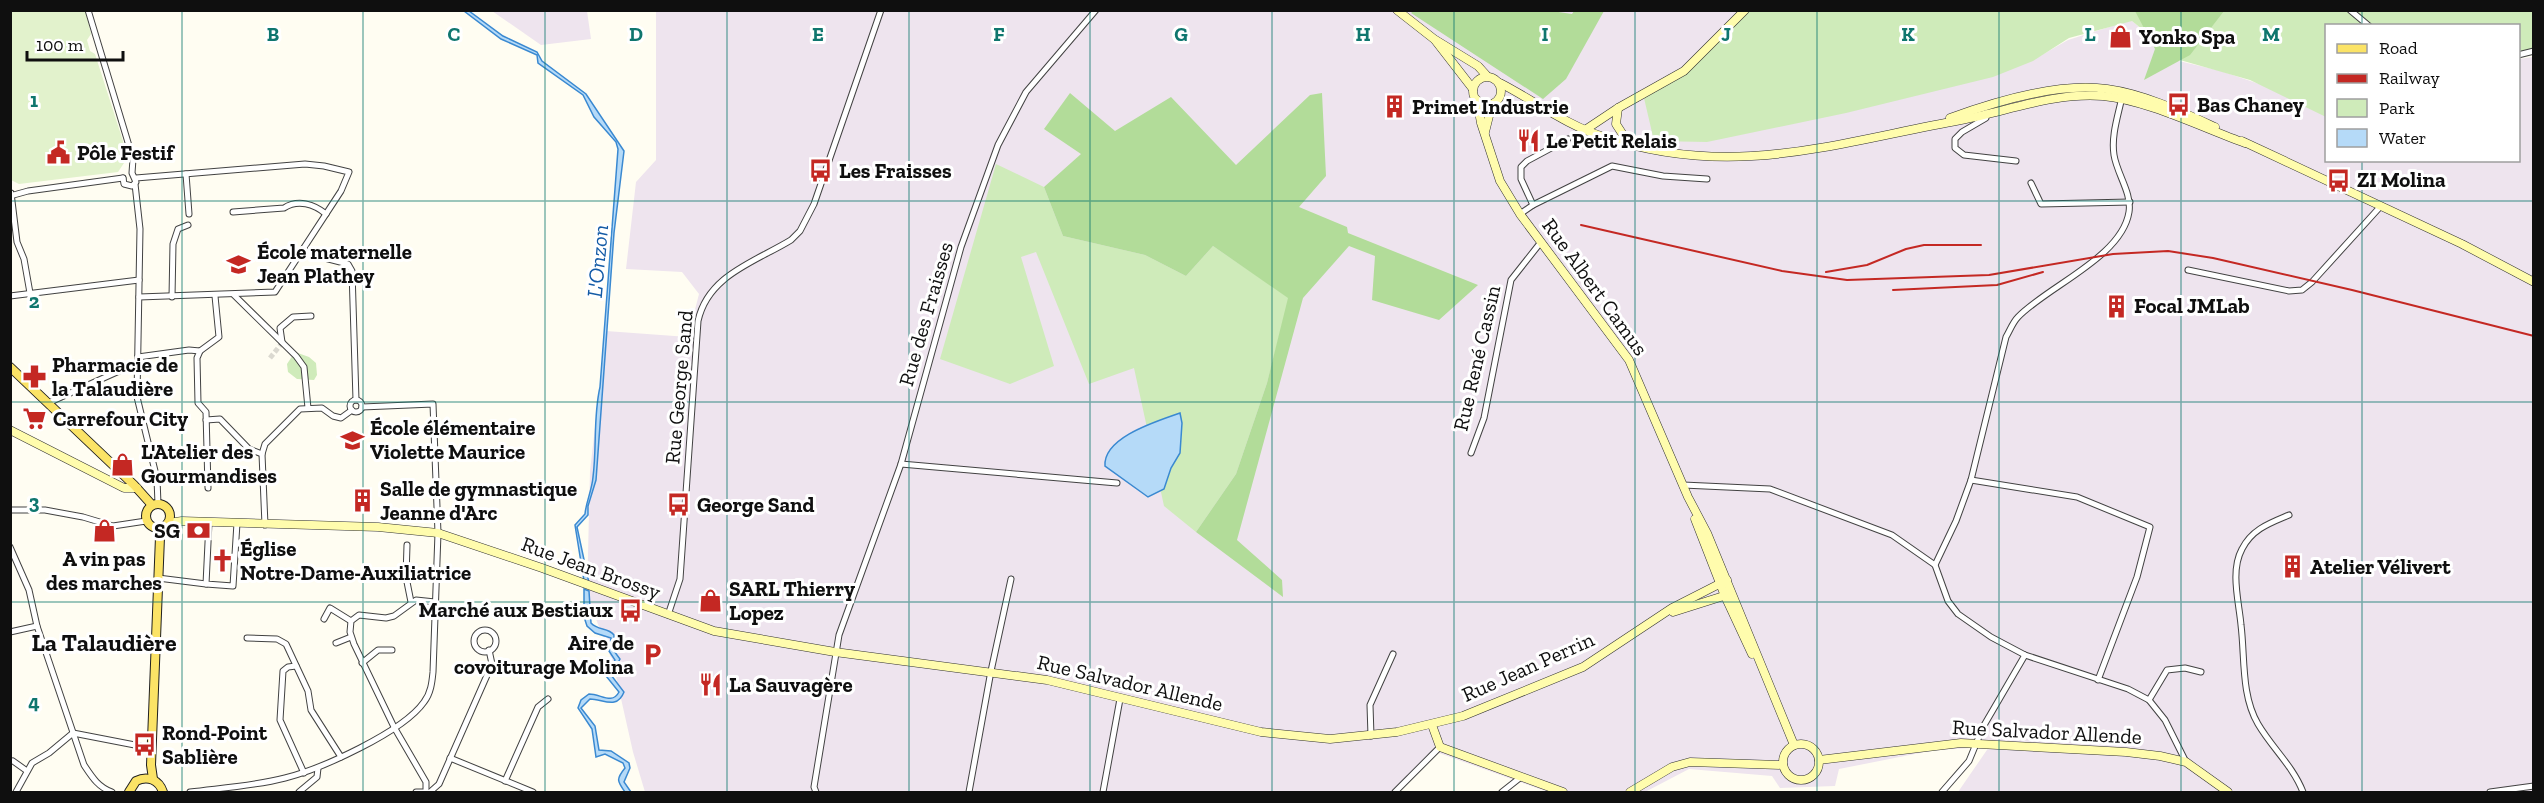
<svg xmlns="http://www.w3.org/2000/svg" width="2544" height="803" font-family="'Zilla Slab',serif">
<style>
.industrial{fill:#eee4ee}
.green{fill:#cfebba}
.forest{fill:#b2dc99}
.pitch{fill:#e2f2cc}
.water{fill:#b5daf8;stroke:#3a89d1;stroke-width:1.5}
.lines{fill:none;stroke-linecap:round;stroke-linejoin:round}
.street-tunnel{stroke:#dbd9d0;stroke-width:5;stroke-dasharray:5 2.5;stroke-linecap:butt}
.street-casing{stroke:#424242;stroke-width:7}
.secondary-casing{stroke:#313131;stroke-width:9}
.primary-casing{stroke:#202020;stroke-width:10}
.street{stroke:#fff;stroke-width:5}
.secondary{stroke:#fffcad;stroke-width:8}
.primary{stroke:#fbe366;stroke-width:8}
.rail{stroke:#c42823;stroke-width:2}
.grid{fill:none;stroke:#0f766e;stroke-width:1.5;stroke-opacity:0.55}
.labels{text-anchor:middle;stroke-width:6;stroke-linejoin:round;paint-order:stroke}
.poi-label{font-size:21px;font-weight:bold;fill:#0f0f0f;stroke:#fff;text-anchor:start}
.street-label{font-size:21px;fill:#0f0f0f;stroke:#fff}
.water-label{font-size:22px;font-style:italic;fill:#145ba6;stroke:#fff}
.quarter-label{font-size:24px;font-weight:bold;fill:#0f0f0f;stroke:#fff}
.grid-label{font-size:20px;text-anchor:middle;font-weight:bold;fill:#0f766e;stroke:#fff;stroke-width:6;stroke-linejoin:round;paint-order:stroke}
</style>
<rect width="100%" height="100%" fill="#fffdf2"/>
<g class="industrial">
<polygon points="492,11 587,11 591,39 541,45"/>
<polygon points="656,11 1748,11 1685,75 1644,98 2031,61 2068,40 2131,20 2179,61 2221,71 2277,90 2326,114 2326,160 2518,160 2519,59 2533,57 2533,792 1958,792 1989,747 1935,750 1839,769 1835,786 1780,788 1772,776 1689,769 1645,792 1548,792 1436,752 1394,792 645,792 633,752 613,663 587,596 590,471 606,331 688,337 699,294 682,272 626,269 636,182 656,160"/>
</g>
<g class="green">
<polygon points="1748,11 2533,11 2533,52 2519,58 2518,26 2326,26 2326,117 2250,80 2180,60 2132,21 2069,38 2033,61 1993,77 1846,113 1707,142 1654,141 1644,98 1685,75"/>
<polygon points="996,164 1044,187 1063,236 1145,255 1186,276 1213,246 1289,298 1267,383 1236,474 1196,532 1164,506 1134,368 1089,384 1036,252 1021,257 1054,366 1010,384 940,359"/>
<polygon points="295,352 309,357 316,363 317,375 314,380 297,379 288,372 287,364"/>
</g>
<g class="forest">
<polygon points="1414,10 1545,10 1572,14 1574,11 1604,11 1566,79 1543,99 1411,13"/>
<polygon points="2135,11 2224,11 2190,55 2144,80 2155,49"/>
<polygon points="1070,93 1115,131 1171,97 1236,165 1310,95 1322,93 1326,176 1299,207 1347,227 1348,233 1478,285 1439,320 1372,300 1375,256 1349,246 1303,298 1237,540 1282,580 1283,597 1196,532 1236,474 1267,383 1288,298 1213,246 1186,276 1145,255 1063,236 1044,187 1081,154 1044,129"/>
</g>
<polygon class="pitch" points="10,11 86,11 91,34 87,40 90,51 95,54 123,141 126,160 118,172 19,184 11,180"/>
<g class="water">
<path d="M464,11H469L503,36L537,52L542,61L586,94L624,151L614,233L596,480L588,506V515L577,527L589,583L584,581L575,525L585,514C586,502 592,490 593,477C597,447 593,417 600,387L618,149L616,142L594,117L583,95L538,63L537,55L501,39Z"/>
<path d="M1180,413L1182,423L1180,453L1171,468L1164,489L1148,497L1105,466C1103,437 1158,421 1180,413Z"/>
<path d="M584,589L589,591L591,623C598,631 608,627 614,635V651L620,659L611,675L624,692C617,710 603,699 590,699L581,708L595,726L599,750L611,751L629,763L630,768L624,782L631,792H625C617,781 616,779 625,768L623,763L605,754L596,757L592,729L578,708L581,700L589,694C601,694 612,705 619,692L606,676L615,660L609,651L611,638L595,633L587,626L584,617Z"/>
</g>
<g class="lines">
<polyline class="street-tunnel" points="270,358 282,343"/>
<defs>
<g id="street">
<polyline points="88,10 133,159 132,173 136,182 132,186 124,184 123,178"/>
<polyline points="2350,10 2369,26"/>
<polyline points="2518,55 2534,51"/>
<polyline points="1986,113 1986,118 1962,132 1955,139 1955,148 1964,155 2016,161"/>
<polyline points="186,174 189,214"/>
<polyline points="136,178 305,164 324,166 349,172 341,191 275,292 139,297"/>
<polyline points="2031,183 2041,204 2130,202"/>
<polyline points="135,184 140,229 137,397 157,479 158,504"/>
<polyline points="11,193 17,242 24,259 30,293"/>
<polyline points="10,196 28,191 123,178"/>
<polyline points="1533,205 1612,166 1663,176 1707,179"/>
<path d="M233,212L284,208C298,199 314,204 326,214"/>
<polyline points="1520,214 1533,205 1521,179 1521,167 1527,161 1568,139"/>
<polyline points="303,249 313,255 348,264 352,271 356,400"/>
<polyline points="2188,270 2289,291 2302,290 2312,282 2380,207"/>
<polyline points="234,295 296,356 304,367 308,408"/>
<polyline points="10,296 139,280"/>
<polyline points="172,297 173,244 178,229 188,225"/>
<polyline points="282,342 280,328 293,317 311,316"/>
<polyline points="200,351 197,358 198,403 206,412 208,488"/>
<polyline points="138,357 189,350 200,351 219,337 215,296"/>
<circle cx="356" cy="406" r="6"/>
<polyline points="48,403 137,363"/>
<polyline points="206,420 220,419 249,449 262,454"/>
<polyline points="1471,453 1484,418 1511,280 1541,242"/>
<polyline points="901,464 1117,483"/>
<polyline points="1971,480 2077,497 2150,527 2137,577 2098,680"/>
<polyline points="1683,485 1770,489 1892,535 1935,565 1948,601 1958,614 1991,637 2025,655 2128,689 2149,700 2165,720 2186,762"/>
<polyline points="10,510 45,510 83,517 113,526 146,521"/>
<path d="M2289,515C2270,523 2252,529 2242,549C2230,571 2239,602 2241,625C2245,657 2241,695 2258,724C2272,748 2293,766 2303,792"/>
<polyline points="209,522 206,584 233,586 237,523"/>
<polyline points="265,525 262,454 265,444 300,409 322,408 333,416 341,418 352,410"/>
<polyline points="407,545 406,577 411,602"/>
<path d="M10,547L29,590L37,626L84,765C92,777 98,787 112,792"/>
<path d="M1935,565L1956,521L1971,480L2006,337C2010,330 2013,322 2018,317C2048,286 2122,257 2129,212C2132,193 2117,174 2114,155C2111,136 2118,116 2122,97"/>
<polyline points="158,578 206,584"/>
<path d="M668,615L680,579L698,321C708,275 755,262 791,240L800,231L814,204L881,10"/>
<polyline points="324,619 330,608 351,621"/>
<circle cx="485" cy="641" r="11"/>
<polyline points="10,632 37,626"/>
<polyline points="247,638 277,639 286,644 308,691 311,710 341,757"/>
<polyline points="336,643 351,637"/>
<polyline points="362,663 378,650 392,650"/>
<polyline points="296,666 288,667 283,671 280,720 304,773"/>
<polyline points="2149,700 2167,670 2185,668 2201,672"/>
<polyline points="73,733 140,746"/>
<polyline points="1371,736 1370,705 1393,654"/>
<polyline points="450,758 533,792"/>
<polyline points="13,761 27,771"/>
<polyline points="505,781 538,707 548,699"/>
<polyline points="16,792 32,763 49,753 73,733"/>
<path d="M190,792C221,788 254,786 285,778C321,769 403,732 424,702C431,693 432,682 433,672L438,533L433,404L362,407"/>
<polyline points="299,792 317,777 318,768"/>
<polyline points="416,792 427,792"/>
<polyline points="426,792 426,782 394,727 354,644 350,632 351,621 359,615 386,618 394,616 416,600 435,602"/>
<polyline points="430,792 439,784 492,664 489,650"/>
<polyline points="816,792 814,787 839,635 901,464 961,247 998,145 1026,92 1096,10"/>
<polyline points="969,792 991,671 1011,579"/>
<polyline points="1103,792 1120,699"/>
<polyline points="1395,792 1440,747"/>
<polyline points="1502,792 1521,777"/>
<polyline points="1942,792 1969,761 1983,727 2025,655"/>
<polyline points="2490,792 2534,786"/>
</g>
<g id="secondary">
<polyline points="1397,10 1434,39 1478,66 1487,76"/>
<polyline points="1435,40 1473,89"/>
<circle cx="1487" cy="91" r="14"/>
<path d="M1500,83C1535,101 1566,125 1604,137C1733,180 1834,143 1961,120C2008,111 2055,92 2103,96C2147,100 2203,128 2245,143"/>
<polyline points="1477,100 1481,123 1500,181 1520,214 1629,360 1688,497 1707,533 1794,745"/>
<polyline points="1618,108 1616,124 1629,144"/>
<path d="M1950,118C1994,102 2060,82 2107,89C2144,94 2182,112 2215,127"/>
<polyline points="1585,130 1618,108 1684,71 1745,10"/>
<polyline points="1485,132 1492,104"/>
<polyline points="2242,141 2462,244 2534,282"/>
<polyline points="10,430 124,488 137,488"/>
<polyline points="1695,519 1725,596 1752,654"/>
<polyline points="168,523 182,521 378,527 438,533 542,568 714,631 835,652 1047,680 1261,732 1330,739 1397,732 1463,716 1583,667 1672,608 1727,580"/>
<polyline points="1673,612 1730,594"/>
<polyline points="1432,725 1440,747 1563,792"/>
<circle cx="1801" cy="762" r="18"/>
<polyline points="1819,760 1961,743 2126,752 2160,756 2186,762 2228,792"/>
<polyline points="1630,792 1672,767 1690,762 1783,765"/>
</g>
<g id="primary">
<polyline points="10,367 134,485 152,505"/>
<circle cx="158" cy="516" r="12"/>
<polyline points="153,779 151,765 160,537 162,528"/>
<path d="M129,792L136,781C148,775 159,780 163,792"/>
</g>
</defs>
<use href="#street" class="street-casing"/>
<use href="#secondary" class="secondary-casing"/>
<use href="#primary" class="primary-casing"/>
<use href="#street" class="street"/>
<use href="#secondary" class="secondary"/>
<use href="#primary" class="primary"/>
<g class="rail">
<polyline points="1581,225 1782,271 1847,280 1989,275 2113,254 2168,251 2213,258 2352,290 2534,336"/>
<polyline points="1826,272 1867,265 1906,249 1924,245 1981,245"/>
<polyline points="1893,290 1997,285 2043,272"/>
</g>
</g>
<path class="grid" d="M182,10V792M363,10V792M545,10V792M727,10V792M909,10V792M1090,10V792M1272,10V792M1454,10V792M1635,10V792M1817,10V792M1999,10V792M2181,10V792M2362,10V26M2362,160V792M10,201H2534M10,402H2534M10,602H2534"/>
<defs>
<symbol id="shop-bare" viewBox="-9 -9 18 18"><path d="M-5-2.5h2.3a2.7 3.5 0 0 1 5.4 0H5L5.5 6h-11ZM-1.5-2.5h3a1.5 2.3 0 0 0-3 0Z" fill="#c42823" stroke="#fff" stroke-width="2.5" paint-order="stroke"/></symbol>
<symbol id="bus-bare" viewBox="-9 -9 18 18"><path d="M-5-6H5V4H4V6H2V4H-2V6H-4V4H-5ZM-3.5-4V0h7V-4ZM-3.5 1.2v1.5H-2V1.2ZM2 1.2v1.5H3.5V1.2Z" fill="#c42823" stroke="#fff" stroke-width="2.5" paint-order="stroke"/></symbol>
<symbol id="building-bare" viewBox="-9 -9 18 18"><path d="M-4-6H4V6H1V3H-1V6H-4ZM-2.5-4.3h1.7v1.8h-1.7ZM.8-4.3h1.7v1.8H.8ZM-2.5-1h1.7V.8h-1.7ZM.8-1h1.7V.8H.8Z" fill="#c42823" stroke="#fff" stroke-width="2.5" paint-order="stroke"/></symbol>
<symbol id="restaurant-bare" viewBox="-9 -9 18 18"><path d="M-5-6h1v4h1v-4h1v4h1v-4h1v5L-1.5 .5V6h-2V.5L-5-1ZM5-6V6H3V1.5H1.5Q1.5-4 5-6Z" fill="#c42823" stroke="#fff" stroke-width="2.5" paint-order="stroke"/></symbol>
<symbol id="civic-bare" viewBox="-9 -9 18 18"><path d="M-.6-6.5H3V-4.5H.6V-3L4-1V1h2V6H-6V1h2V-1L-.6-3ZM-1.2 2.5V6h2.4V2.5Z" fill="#c42823" stroke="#fff" stroke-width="2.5" paint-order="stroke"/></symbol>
<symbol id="school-bare" viewBox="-9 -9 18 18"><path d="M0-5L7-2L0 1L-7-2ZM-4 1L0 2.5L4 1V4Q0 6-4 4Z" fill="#c42823" stroke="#fff" stroke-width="2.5" paint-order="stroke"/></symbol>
<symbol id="pharmacy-bare" viewBox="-9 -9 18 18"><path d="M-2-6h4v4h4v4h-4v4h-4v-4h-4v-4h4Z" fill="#c42823" stroke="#fff" stroke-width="2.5" paint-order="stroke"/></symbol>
<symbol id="supermarket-bare" viewBox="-9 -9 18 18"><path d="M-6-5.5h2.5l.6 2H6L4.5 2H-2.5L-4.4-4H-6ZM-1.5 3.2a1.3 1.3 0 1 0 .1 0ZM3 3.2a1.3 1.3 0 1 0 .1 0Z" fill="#c42823" stroke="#fff" stroke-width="2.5" paint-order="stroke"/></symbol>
<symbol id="bank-bare" viewBox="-9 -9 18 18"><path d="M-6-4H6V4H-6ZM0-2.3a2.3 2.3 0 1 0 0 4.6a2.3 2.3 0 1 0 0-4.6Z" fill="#c42823" stroke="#fff" stroke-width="2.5" paint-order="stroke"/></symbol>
<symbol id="church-bare" viewBox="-9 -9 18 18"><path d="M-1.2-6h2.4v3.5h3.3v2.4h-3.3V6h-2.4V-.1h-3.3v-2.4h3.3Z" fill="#c42823" stroke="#fff" stroke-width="2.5" paint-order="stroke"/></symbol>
<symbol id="parking-bare" viewBox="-9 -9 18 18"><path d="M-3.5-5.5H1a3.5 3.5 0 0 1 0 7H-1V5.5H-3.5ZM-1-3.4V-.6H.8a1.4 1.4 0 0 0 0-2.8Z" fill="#c42823" stroke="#fff" stroke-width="2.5" paint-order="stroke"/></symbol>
</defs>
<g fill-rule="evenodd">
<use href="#shop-bare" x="2104" y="20" width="33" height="33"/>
<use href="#bus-bare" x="2162" y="88" width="33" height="33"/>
<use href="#building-bare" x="1378" y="90" width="33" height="33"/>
<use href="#restaurant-bare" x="1512" y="124" width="33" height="33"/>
<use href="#civic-bare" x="42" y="136" width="33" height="33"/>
<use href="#bus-bare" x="804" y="154" width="33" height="33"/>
<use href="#bus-bare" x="2322" y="164" width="33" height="33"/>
<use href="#school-bare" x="222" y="248" width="33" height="33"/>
<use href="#building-bare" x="2100" y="290" width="33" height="33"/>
<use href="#pharmacy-bare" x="18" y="360" width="33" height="33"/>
<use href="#supermarket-bare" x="18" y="402" width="33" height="33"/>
<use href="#school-bare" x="336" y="424" width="33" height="33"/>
<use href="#shop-bare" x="106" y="448" width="33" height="33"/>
<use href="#building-bare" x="346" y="484" width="33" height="33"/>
<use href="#bus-bare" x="662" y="488" width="33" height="33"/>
<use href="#shop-bare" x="88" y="514" width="33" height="33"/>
<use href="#bank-bare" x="182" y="514" width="33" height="33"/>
<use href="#church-bare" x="206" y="544" width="33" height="33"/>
<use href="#building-bare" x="2276" y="550" width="33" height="33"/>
<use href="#shop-bare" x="694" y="584" width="33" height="33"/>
<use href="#bus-bare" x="614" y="594" width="33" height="33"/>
<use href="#parking-bare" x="636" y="638" width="33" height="33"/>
<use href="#restaurant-bare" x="694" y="668" width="33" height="33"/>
<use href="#bus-bare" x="128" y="728" width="33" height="33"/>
</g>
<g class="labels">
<g class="poi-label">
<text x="2139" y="44">Yonko Spa</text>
<text x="2197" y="112">Bas Chaney</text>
<text x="1412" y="114">Primet Industrie</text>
<text x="1546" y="148">Le Petit Relais</text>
<text x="77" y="160">Pôle Festif</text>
<text x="839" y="178">Les Fraisses</text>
<text x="2357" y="187">ZI Molina</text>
<text x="257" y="259">École maternelle<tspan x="257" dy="24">Jean Plathey</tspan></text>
<text x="2134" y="313">Focal JMLab</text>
<text x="52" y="372">Pharmacie de<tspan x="52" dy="24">la Talaudière</tspan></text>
<text x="53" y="426">Carrefour City</text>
<text x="370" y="435">École élémentaire<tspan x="370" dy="24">Violette Maurice</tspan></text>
<text x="141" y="459">L'Atelier des<tspan x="141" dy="24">Gourmandises</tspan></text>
<text x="380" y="496">Salle de gymnastique<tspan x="380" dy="24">Jeanne d'Arc</tspan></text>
<text x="697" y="512">George Sand</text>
<text x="180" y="538" text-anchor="end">SG</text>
<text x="240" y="556">Église<tspan x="240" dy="24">Notre-Dame-Auxiliatrice</tspan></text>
<text x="104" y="566" text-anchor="middle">A vin pas<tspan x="104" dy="24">des marches</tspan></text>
<text x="2310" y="574">Atelier Vélivert</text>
<text x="729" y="596">SARL Thierry<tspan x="729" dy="24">Lopez</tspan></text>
<text x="613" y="617" text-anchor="end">Marché aux Bestiaux</text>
<text x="634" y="650" text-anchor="end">Aire de<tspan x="634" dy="24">covoiturage Molina</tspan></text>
<text x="729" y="692">La Sauvagère</text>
<text x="162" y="740">Rond-Point<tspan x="162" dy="24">Sablière</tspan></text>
</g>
<g class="street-label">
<text transform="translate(1595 287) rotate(54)" y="7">Rue Albert Camus</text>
<text transform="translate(926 314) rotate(-74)" y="7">Rue des Fraisses</text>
<text transform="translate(1477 358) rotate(-77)" y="7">Rue René Cassin</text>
<text transform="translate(679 387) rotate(-85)" y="7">Rue George Sand</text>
<text transform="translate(591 568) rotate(20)" y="7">Rue Jean Brossy</text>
<text transform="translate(1528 667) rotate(-24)" y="7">Rue Jean Perrin</text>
<text transform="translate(1130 683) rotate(13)" y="7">Rue Salvador Allende</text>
<text transform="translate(2047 732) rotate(3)" y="7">Rue Salvador Allende</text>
</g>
<g class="water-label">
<text transform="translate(597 261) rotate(-85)" y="8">L'Onzon</text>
</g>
<g class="quarter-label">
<text x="104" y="651">La Talaudière</text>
</g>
</g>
<g class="grid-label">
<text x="273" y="41">B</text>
<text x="454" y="41">C</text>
<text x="636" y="41">D</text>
<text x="818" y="41">E</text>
<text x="999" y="41">F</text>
<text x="1181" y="41">G</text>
<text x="1363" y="41">H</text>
<text x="1545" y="41">I</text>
<text x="1726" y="41">J</text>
<text x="1908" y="41">K</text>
<text x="2090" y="41">L</text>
<text x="2271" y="41">M</text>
<text x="34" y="107">1</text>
<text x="34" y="308">2</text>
<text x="34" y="509">3</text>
<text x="34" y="709">4</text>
</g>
<rect width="2544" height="803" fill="none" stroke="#0f0f0f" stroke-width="24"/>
<rect x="2325" y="24" width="195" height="138" fill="#ffffff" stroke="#9f9f9f" stroke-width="1.5"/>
<rect x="2337" y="44" width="30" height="9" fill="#fbe366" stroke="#9f9f9f" stroke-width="1.5"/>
<text x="2379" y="54" font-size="18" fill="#0f0f0f">Road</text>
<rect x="2337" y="74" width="30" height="9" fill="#c42823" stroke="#9f9f9f" stroke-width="1.5"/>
<text x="2379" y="84" font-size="18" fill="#0f0f0f">Railway</text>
<rect x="2337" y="99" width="30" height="18" fill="#cfebba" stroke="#9f9f9f" stroke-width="1.5"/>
<text x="2379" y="114" font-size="18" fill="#0f0f0f">Park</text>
<rect x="2337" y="129" width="30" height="18" fill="#b5daf8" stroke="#9f9f9f" stroke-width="1.5"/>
<text x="2379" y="144" font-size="18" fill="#0f0f0f">Water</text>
<path d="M27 51v9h96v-9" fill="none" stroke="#0f0f0f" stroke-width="3"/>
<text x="36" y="51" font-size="18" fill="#0f0f0f" stroke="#ffffff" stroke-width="4.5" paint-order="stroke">100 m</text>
</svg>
